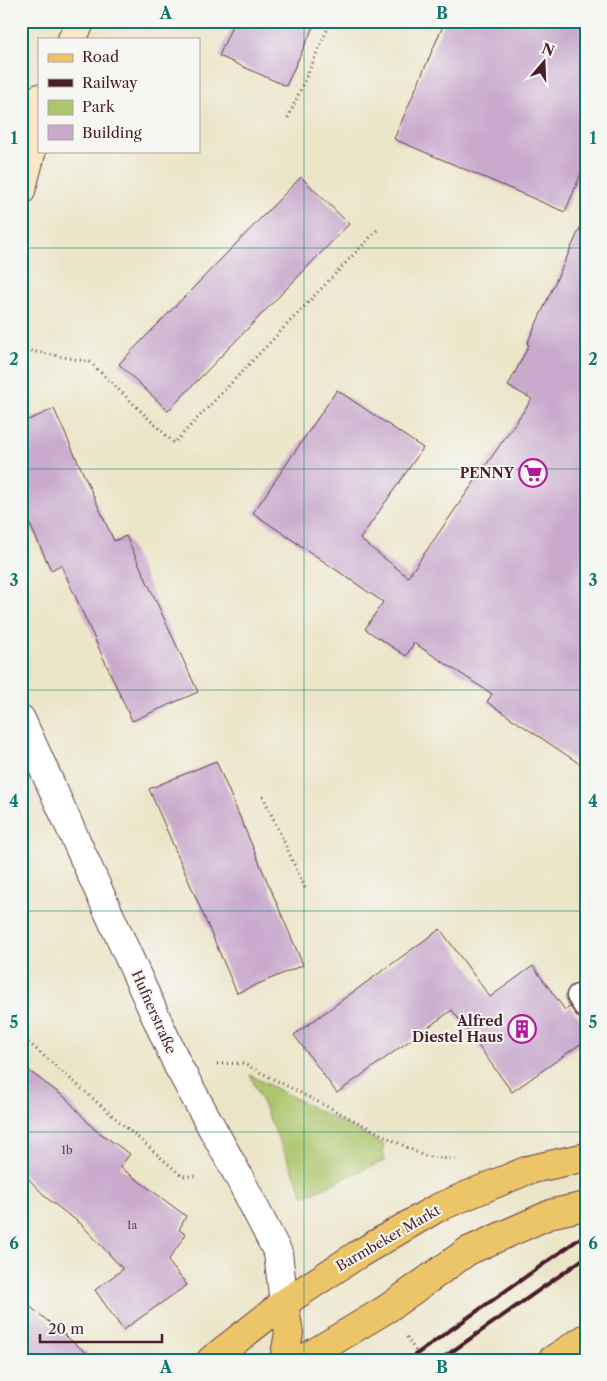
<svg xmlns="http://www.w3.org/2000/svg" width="607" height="1381" font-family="'Libre Caslon Text',serif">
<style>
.green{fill:#abc66d;stroke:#7a724c}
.building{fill:#c9aacd}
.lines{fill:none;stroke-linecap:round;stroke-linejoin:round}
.service-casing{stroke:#623d43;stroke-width:25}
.minor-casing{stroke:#623d43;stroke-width:30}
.secondary-casing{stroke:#623d43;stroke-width:30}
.primary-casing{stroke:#623d43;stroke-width:30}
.path{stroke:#623d43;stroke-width:3;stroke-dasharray:1 4;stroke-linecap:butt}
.service{stroke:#fff;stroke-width:22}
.minor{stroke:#fff;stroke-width:28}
.secondary{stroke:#f8e8c3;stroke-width:28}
.primary{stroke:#edc569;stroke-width:28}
.rail{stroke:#4a1f2b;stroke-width:4}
.grid{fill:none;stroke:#0f766e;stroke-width:1;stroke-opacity:0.55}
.labels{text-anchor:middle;stroke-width:4;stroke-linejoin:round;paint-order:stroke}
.number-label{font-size:11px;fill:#6a4254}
.poi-label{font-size:14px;font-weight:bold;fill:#4a1f2b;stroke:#f6f6f2;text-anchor:end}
.street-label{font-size:14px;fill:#4a1f2b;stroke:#f6f6f2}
.neatline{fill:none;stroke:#0f766e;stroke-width:2}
.grid-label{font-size:16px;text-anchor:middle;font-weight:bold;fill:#0f766e}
</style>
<rect width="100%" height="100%" fill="#f6f6f2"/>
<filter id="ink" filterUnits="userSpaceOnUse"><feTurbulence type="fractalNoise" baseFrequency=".02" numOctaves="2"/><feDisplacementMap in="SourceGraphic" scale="10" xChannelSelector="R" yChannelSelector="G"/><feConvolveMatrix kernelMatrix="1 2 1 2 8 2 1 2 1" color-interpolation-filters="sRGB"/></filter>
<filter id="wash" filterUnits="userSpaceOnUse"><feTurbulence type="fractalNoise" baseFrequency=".0096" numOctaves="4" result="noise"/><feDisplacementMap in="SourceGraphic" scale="20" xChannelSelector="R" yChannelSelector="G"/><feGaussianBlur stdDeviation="1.12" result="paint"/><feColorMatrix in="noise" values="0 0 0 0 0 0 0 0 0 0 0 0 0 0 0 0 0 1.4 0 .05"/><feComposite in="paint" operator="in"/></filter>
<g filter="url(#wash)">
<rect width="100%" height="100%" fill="#ebe5c8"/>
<polygon class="green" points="250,1075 383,1144 384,1161 304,1196"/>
<g id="blocks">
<g class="building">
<polygon points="234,21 316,21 286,86 219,56"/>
<polygon points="445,21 586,21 586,162 565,212 394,139"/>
<polygon points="301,177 349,224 168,411 119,364"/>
<polygon points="586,215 586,768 487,702 492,694 414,643 406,656 365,629 383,602 253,513 337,390 423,448 360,539 408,577 532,399 508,386 529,345 527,344"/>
<polygon points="54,409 114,541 126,536 198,692 132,721 61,565 51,570 21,505 21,423"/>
<polygon points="216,761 303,965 237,993 149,789"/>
<polygon points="440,929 490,997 533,966 565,1010 570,1007 580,1019 586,1021 586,1040 512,1092 452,1010 337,1093 294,1035"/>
<polygon points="21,1065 67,1099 94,1129 130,1154 120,1167 186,1216 179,1230 186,1234 168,1261 187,1285 123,1330 95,1290 123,1269 81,1224 49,1200 21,1171"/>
<polygon points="21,1299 95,1360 21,1360"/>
</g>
</g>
</g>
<g filter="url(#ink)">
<use href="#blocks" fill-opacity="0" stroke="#623d43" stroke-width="1"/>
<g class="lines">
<defs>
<polyline id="service" points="578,996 586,1008"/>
<polyline id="minor" points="21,719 178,1066 239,1177 278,1253 284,1303"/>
<g id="secondary">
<polyline points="72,39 81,21"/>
<polyline points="21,118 39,98"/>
<polyline points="21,191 39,124"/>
</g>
<g id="primary">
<polyline points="211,1360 284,1303 357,1255 437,1208 528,1170 586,1157"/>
<polyline points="284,1360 289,1333 284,1303"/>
<polyline points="302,1360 388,1308 468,1251 553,1213 586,1206"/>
<polyline points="552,1360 586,1338"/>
</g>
</defs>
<use href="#service" class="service-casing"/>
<use href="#minor" class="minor-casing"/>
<use href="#secondary" class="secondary-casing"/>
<use href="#primary" class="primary-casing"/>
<g class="path">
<polyline points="288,118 331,21"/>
<polyline points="21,349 90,362 174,443 379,228"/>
<polyline points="263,796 305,888"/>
<polyline points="21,1036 182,1176 198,1176"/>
<polyline points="217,1064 242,1063 424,1156 458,1160"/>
<polyline points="407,1337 421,1360"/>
</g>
<use href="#service" class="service"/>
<use href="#minor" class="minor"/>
<use href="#secondary" class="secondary"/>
<use href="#primary" class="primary"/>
<g class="rail">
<polyline points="408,1360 586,1234"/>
<polyline points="440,1360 586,1257"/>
</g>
</g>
</g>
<path class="grid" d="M304,21V1360M21,248H586M21,469H586M21,690H586M21,911H586M21,1132H586"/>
<defs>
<symbol id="supermarket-ring" viewBox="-11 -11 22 22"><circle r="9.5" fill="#f6f6f2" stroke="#b5179e" stroke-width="1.5"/><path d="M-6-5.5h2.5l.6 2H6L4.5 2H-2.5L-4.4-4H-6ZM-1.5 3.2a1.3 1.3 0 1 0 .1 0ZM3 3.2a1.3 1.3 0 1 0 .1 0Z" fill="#b5179e"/></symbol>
<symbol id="building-ring" viewBox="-11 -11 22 22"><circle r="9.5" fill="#f6f6f2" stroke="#b5179e" stroke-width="1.5"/><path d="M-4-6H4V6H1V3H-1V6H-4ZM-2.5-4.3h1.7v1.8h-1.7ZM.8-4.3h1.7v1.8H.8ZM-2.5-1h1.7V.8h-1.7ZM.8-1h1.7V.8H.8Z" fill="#b5179e"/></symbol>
</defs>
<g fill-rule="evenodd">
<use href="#supermarket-ring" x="517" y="457" width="32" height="32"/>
<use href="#building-ring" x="506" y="1013" width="32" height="32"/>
</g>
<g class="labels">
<g class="number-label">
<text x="67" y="1154">1b</text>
<text x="132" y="1229">1a</text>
</g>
<g class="poi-label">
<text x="514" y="478">PENNY</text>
<text x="503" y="1026">Alfred<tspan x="503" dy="16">Diestel Haus</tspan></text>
</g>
<g class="street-label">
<text transform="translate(154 1012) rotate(66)" y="5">Hufnerstraße</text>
<text transform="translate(388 1238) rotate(-30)" y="5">Barmbeker Markt</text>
</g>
</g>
<rect width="607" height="1381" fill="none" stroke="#f6f6f2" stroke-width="55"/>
<rect x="38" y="38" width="162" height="115" fill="#f6f6f2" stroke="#b1a0a2"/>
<rect x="48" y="54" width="25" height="8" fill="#edc569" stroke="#b1a0a2"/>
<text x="82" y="62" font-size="15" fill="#4a1f2b">Road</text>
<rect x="48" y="79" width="25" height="8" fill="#4a1f2b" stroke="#b1a0a2"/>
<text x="82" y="88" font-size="15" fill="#4a1f2b">Railway</text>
<rect x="48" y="100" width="25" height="15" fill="#abc66d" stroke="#b1a0a2"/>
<text x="82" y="112" font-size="15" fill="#4a1f2b">Park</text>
<rect x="48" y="125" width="25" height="15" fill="#c9aacd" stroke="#b1a0a2"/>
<text x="82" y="138" font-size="15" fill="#4a1f2b">Building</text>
<g transform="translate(544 62) rotate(19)" stroke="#f6f6f2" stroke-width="4" paint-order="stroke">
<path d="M0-4L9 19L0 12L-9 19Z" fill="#4a1f2b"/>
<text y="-8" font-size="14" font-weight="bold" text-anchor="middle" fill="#4a1f2b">N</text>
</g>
<path d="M40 1334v8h122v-8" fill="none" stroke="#4a1f2b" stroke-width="2.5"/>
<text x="48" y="1334" font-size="15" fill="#4a1f2b" stroke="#f6f6f2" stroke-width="4" paint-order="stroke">20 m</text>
<rect x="28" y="28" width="552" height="1326" class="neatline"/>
<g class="grid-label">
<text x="166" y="19">A</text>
<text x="442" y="19">B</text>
<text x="14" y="144">1</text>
<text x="593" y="144">1</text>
<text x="14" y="365">2</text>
<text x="593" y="365">2</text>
<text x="14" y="586">3</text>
<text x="593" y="586">3</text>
<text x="14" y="807">4</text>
<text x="593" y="807">4</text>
<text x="14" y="1028">5</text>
<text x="593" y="1028">5</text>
<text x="14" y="1249">6</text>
<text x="593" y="1249">6</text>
<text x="166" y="1373">A</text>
<text x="442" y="1373">B</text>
</g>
</svg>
